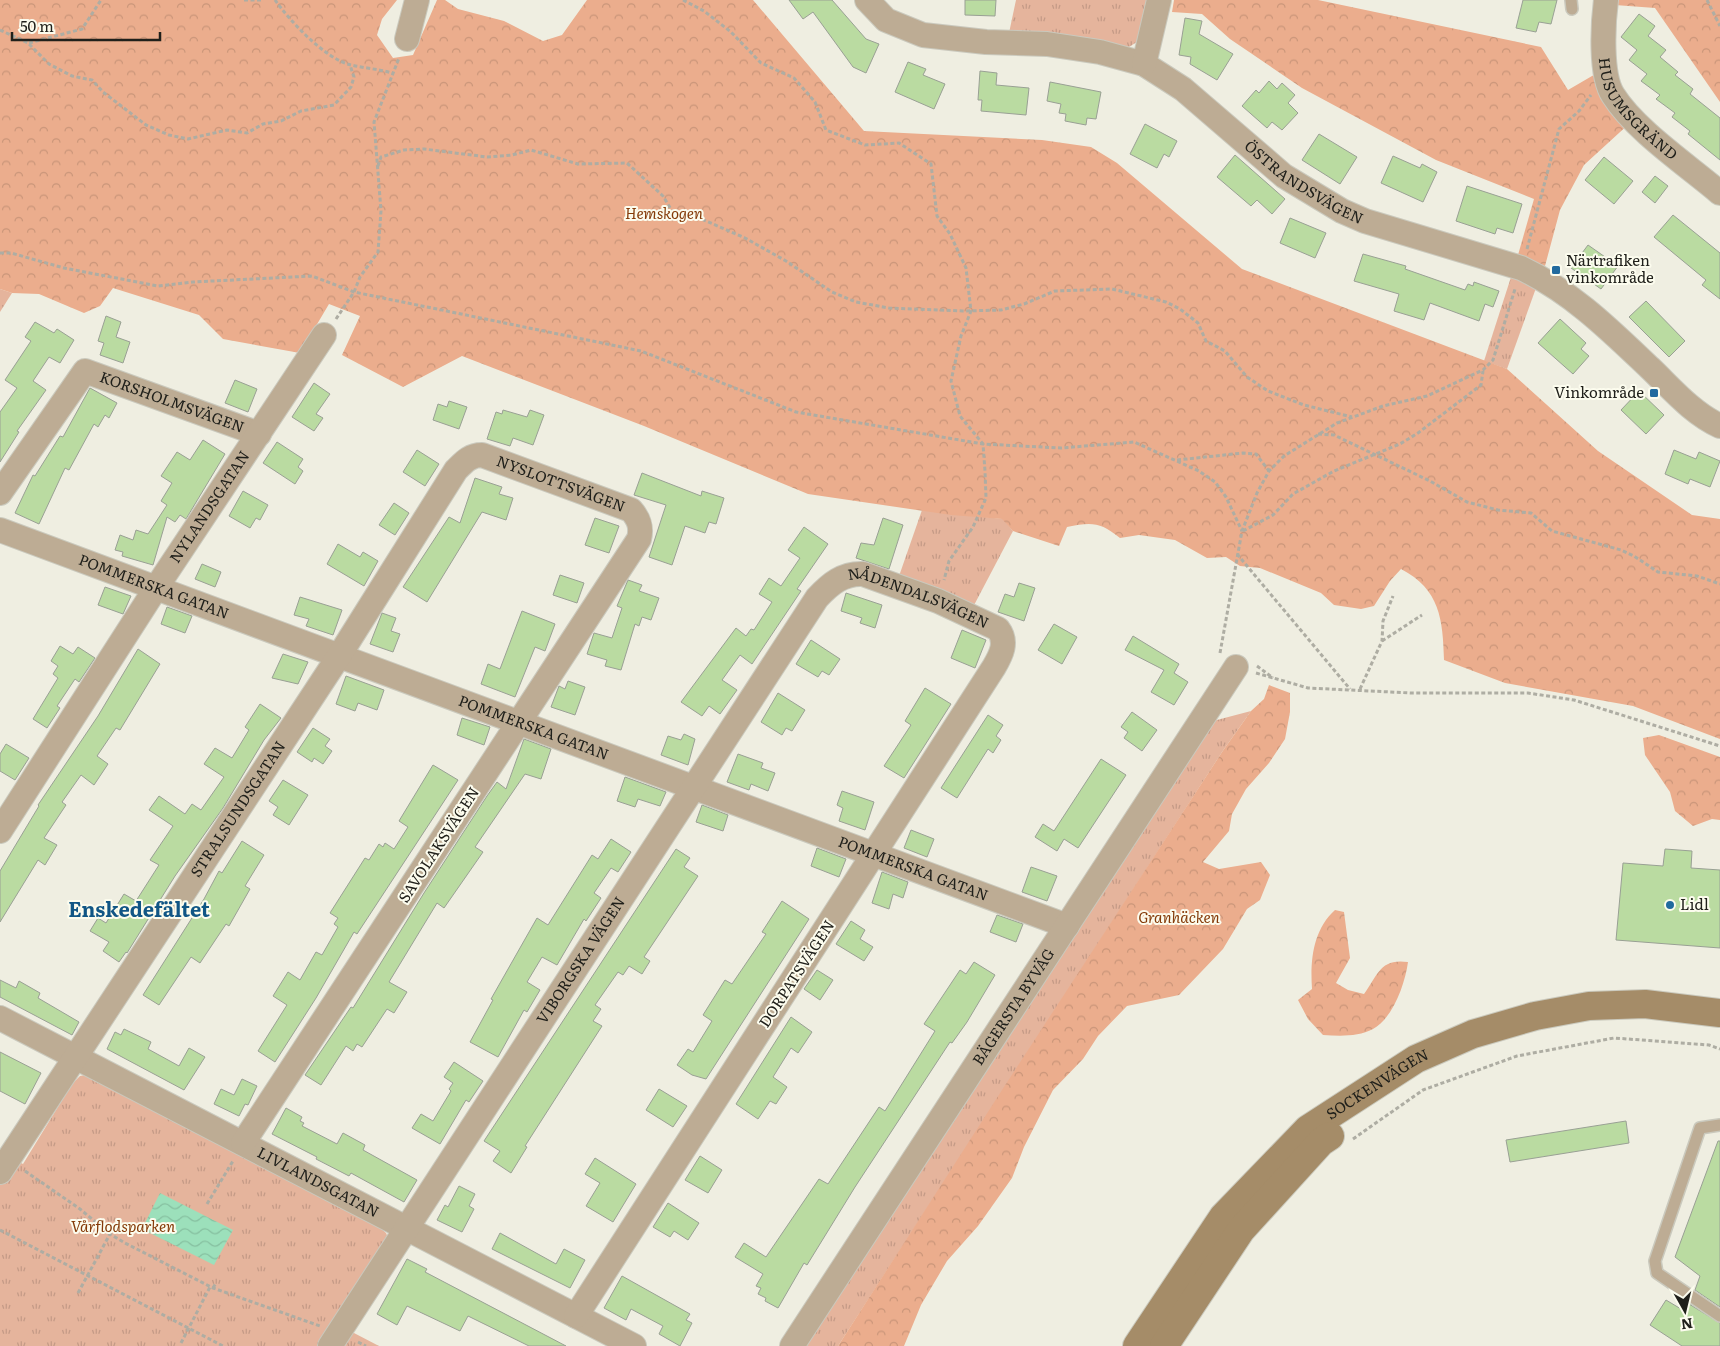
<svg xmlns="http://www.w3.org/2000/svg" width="1720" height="1346" font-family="Literata,serif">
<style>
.grass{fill:url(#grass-tufts)}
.forest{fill:url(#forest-crowns)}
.water{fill:url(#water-waves)}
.building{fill:#badba1;stroke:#99a094}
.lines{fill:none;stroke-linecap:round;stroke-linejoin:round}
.lane-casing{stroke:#cac9bd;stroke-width:14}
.street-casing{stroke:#cac9bd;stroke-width:26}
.secondary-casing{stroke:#cac9bd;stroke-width:30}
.path{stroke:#aeada3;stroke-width:3;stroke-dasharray:4 2.5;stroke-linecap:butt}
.lane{stroke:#bdac94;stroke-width:11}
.street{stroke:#bdac94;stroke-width:24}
.secondary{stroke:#a58c68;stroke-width:28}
.poi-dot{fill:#216a9e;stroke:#fcfcee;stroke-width:2}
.labels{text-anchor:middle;stroke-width:4;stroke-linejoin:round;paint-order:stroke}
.street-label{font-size:15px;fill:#20201b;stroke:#fcfcee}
.park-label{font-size:15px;font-style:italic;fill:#843a08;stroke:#fcfcee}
.poi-label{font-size:15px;fill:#20201b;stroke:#fcfcee;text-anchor:start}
.district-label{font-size:20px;font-weight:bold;fill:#115685;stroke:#fcfcee}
</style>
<defs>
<pattern id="grass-tufts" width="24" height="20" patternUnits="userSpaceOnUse" patternTransform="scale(1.25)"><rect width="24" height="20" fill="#e5b49c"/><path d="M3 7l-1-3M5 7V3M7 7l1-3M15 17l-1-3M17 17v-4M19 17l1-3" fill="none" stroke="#c49a86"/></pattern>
<pattern id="forest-crowns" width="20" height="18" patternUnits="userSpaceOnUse" patternTransform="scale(1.25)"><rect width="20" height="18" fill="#ebad8d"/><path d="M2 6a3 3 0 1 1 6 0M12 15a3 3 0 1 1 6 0" fill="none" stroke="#c99579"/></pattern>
<pattern id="water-waves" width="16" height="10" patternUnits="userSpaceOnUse" patternTransform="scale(1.25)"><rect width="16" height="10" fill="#9ce0bb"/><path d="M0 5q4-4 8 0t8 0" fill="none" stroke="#86c0a0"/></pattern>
</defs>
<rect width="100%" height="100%" fill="#efeee1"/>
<g class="grass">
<polygon points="1016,0 1150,0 1140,40 1129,47 1009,33"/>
<polygon points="1512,274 1536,288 1507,369 1484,361"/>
<polygon points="0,289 12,293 0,312"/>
<polygon points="922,510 1003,519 1013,531 972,609 898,579"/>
<polygon points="1251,711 1222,752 838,1346 806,1346 1213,721"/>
<polygon points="85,1075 375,1223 386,1233 389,1240 338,1321 354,1333 379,1346 0,1346 0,1152 23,1164 72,1084 80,1076"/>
</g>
<g class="forest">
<path d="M0,0H397L382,19L377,35L393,58L413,55L437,0H445L458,9L504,21L543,41L562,35L587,0H753L864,131L1042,140L1091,147L1117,163L1242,269L1507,369L1598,451L1692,515L1720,519V739L1633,706L1505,683L1444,660C1443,620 1440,589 1401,569L1390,581L1374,606L1361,609L1334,605L1321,593L1260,568L1240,566L1226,557L1207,558L1175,540L1139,535L1120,538C1100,522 1092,522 1067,527L1059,546L1013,531L1002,519L951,515L808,494L644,426L462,356L403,387L342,355L360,316L329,304L300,353L223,339L199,315L113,288L100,306L84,313L39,294L12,293L0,289Z"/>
<polygon points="1174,0 1318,0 1541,47 1568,90 1604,69 1631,122 1584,165 1560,210 1545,266 1518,255 1534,199 1436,160 1302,88 1230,39 1202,14 1172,12"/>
<polygon points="1617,0 1720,0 1720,102 1655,8 1615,5"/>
<polygon points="1269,685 1290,693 1290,712 1285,739 1269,763 1246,789 1232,814 1229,831 1203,862 1219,869 1261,862 1270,875 1260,900 1247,909 1223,949 1179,995 1127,1006 1098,1036 1083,1059 1053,1090 1024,1147 1012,1178 978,1226 947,1261 921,1305 904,1346 838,1346 1002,1090 1222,752 1251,711 1264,699"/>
<polygon points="1659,735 1720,757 1720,820 1712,819 1693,826 1675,811 1670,792 1645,755 1643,738"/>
<path d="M1335,910L1344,912L1350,958L1336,983L1348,990L1364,994C1378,975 1380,958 1408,962C1405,984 1393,1018 1373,1029C1358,1037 1340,1036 1323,1035L1308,1019L1298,1000L1312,989C1310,960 1313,930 1335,910Z"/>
</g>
<polygon class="water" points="160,1193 233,1230 214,1265 142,1229"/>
<g class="building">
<polygon points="789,0 832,0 866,39 879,44 866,73 853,67 813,12 803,19"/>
<polygon points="965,0 996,0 995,16 965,15"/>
<polygon points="1523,0 1557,0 1551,24 1539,22 1536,32 1516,28"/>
<polygon points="1639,14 1655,26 1648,36 1666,50 1660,57 1678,72 1675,75 1693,89 1690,94 1720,118 1720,160 1688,134 1690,131 1672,117 1675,113 1656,99 1660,95 1641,81 1647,74 1629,60 1637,50 1621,37"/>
<polygon points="1185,18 1202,21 1199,34 1233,54 1217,80 1190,64 1191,57 1179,55"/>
<polygon points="908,62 926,69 923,75 945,84 934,109 895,92"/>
<polygon points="980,71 997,73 996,85 1029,88 1026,115 981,111 982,100 978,100"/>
<polygon points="1269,81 1277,89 1282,83 1295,95 1288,103 1298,113 1282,130 1272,122 1267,128 1242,106 1256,90 1259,93"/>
<polygon points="1050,82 1101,92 1096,119 1087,118 1086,125 1065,121 1066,114 1059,113 1061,104 1047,101"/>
<polygon points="1145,124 1177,141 1169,157 1164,154 1157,168 1130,154"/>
<polygon points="1319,134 1357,157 1340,184 1302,160"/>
<polygon points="1235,155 1285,199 1272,214 1257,200 1251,206 1217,177"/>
<polygon points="1393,156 1420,168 1422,164 1437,172 1423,202 1381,183"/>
<polygon points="1604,157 1633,181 1614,204 1585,180"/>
<polygon points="1655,176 1668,186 1655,203 1642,192"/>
<polygon points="1467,186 1522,204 1513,233 1497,228 1495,234 1456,221"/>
<polygon points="1673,215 1720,253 1720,299 1702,285 1706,280 1654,237"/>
<polygon points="1290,218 1326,233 1315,258 1280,243"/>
<polygon points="1588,245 1618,266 1601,289 1571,268"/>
<polygon points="1363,254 1406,266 1405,269 1465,290 1468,284 1473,286 1474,282 1499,291 1493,307 1485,304 1479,321 1430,303 1424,320 1394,311 1399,294 1354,281"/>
<polygon points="1646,301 1685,341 1669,357 1629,317"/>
<polygon points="106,316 121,322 116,337 130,342 123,363 100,355 104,343 98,341"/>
<polygon points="1560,319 1586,343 1581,349 1589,356 1573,374 1538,343"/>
<polygon points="35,322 54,333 57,329 74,340 60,363 49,357 33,381 46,390 17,431 19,432 0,462 0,412 17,388 5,380 31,341 25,337"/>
<polygon points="235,380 257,389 248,412 225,403"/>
<polygon points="314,383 330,394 316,414 323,418 314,431 292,417"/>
<polygon points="90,388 117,403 109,418 105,415 98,427 94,424 69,470 65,468 39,524 15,513 33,475 35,476 60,436 63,437"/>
<polygon points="1639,391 1664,415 1646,434 1621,410"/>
<polygon points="449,401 467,407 459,429 433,420 438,404 447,407"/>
<polygon points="503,410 527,417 530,410 544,415 533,445 513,438 510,446 487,439 496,412 502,414"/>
<polygon points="203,440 225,454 186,519 180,515 175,522 167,517 153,565 122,556 123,552 115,550 120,535 133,540 136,530 148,534 167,505 161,501 172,483 161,476 177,452 190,460"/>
<polygon points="277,442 303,459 298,467 303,471 295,484 263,463"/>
<polygon points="417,450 439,464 425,486 403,472"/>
<polygon points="1674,450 1696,459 1699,452 1720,461 1710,487 1690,479 1688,484 1665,474"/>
<polygon points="642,473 701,496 702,491 724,498 716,524 709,522 705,533 685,526 672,565 649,557 666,505 634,495"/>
<polygon points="475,478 502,487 499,494 513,498 506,520 482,512 427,602 403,587 449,517 460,523"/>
<polygon points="243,491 268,505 260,520 256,518 250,528 229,516"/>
<polygon points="394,503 409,513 395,535 379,525"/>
<polygon points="595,518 619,526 609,553 585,545"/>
<polygon points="883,518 903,525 889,569 856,558 861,543 874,545"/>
<polygon points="804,527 828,544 797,589 801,591 752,664 740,655 722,680 737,690 720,714 709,706 702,716 681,702 736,628 746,636 751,629 754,630 772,602 759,594 769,578 781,586 800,558 788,550"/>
<polygon points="338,544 360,557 363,552 378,561 364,586 327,564"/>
<polygon points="202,564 221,572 215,587 195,579"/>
<polygon points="560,575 584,583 577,603 553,595"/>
<polygon points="628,580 642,585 639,591 659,598 651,620 642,617 639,626 635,624 621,670 605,666 607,660 587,654 594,633 612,638 622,608 617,606"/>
<polygon points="1019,583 1035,588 1024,621 998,612 1005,594 1014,597"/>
<polygon points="105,587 131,596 123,614 98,605"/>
<polygon points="846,593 882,605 875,628 860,623 862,618 841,611"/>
<polygon points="300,597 342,610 333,635 306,626 309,619 294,615"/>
<polygon points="167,607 192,616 185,633 161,624"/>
<polygon points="522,611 555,624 545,651 535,647 515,697 481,684 488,664 500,669"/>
<polygon points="382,613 396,618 391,631 400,634 393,652 370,644"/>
<polygon points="1054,624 1077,637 1062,664 1038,650"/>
<polygon points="962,630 986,640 975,668 951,658"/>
<polygon points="1133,636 1179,664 1174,673 1188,682 1174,705 1151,692 1164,670 1125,650"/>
<polygon points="811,640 840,659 829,675 822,671 818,677 796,664"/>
<polygon points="60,646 73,654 78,647 95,658 79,682 75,679 57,706 60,708 47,728 33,719 58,678 53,674 58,666 51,661"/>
<polygon points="138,649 160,664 120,730 116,728 97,756 108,764 94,785 81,775 62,802 66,805 44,838 57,845 45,865 38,860 0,922 0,871 39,806 38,805 98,716"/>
<polygon points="283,654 308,662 298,684 272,678"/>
<polygon points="346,676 384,690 377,710 358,703 355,711 336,704"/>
<polygon points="568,681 585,687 575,715 551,707 559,686 565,689"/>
<polygon points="925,688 951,704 904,778 884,766 911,725 905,721"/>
<polygon points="778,693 805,710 792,731 786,728 782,735 761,722"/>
<polygon points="260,704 281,718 264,740 223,808 175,876 127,953 126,952 119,962 103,951 109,942 90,931 98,918 106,923 124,894 136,901 159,865 150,860 173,826 149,810 159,796 185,814 192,804 201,810 224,777 204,764 215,748 232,758 249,730 245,727"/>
<polygon points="1132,712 1157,730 1142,751 1124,738 1128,732 1121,727"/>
<polygon points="988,715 1003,725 996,736 1001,740 993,753 988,749 957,798 941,788"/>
<polygon points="462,718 490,727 484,745 457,735"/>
<polygon points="313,728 330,739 325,746 332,751 323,764 314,758 312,762 297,752"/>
<polygon points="684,734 695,739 688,765 661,755 668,736 681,740"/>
<polygon points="524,739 551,749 541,779 525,774 475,847 483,852 444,908 437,903 389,982 407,992 394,1013 387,1009 362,1047 357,1044 353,1051 346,1046 321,1085 305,1075 351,1007 353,1008 424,893 487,796 497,782 506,789"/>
<polygon points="6,744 29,758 15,780 0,771 0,754"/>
<polygon points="738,754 763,763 761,768 775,773 768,791 751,784 749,790 727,782"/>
<polygon points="1101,759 1126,775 1078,848 1064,839 1057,851 1035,837 1043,824 1054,831"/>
<polygon points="433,765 458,780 357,934 354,932 316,998 275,1062 258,1051 287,1005 273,996 288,972 300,980 316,952 322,955 338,927 334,924 338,918 330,913 365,858 369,860 379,844 383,847 385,843 394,849 408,827 399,821"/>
<polygon points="625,777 666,792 660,806 638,799 635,807 617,801"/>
<polygon points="283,780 308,795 289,825 273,815 278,807 269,801"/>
<polygon points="842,791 874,802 865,830 839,821 843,808 837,805"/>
<polygon points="702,805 728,815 723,831 696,822"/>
<polygon points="911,830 934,839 927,857 904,848"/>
<polygon points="611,839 631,852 618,872 611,868 594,893 601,898 586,921 584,919 557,965 542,957 527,982 540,990 527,1012 524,1010 498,1057 470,1042 493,1000 491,999 537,918 548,925 592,855 598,859"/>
<polygon points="242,841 264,855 245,886 250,889 229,926 226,924 200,963 191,957 159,1005 143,995 204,899 219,871 222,873"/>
<polygon points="817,848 846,859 839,877 811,866"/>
<polygon points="676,849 690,858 684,867 698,876 644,957 650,961 642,974 629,966 623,975 618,972 595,1005 601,1009 593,1021 602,1026 525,1146 527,1147 511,1173 493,1161 500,1151 484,1141"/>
<polygon points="1665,849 1692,851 1691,868 1720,870 1720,948 1616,940 1623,863 1663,866"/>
<polygon points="1031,867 1057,876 1047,901 1022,892"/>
<polygon points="882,872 908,882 903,898 893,894 889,909 872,903"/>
<polygon points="782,901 809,919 706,1079 692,1075 677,1065 688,1049 693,1052 712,1021 703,1015 725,980 732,984 766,934 762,932"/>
<polygon points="997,915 1023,924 1016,942 990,932"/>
<polygon points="851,921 865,930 860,939 873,947 864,961 836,944"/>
<polygon points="974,962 995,975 967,1022 952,1043 950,1042 855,1187 807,1265 804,1263 778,1308 765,1301 766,1298 758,1294 761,1288 756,1286 763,1274 735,1257 744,1243 766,1257 819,1179 828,1184 879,1107 885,1111 935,1031 924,1024 960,970 966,974"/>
<polygon points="817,970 833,980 820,1000 804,989"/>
<polygon points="0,980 16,988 19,981 40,993 38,998 79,1022 72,1035 0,997"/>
<polygon points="791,1017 812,1032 798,1053 791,1048 773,1077 787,1087 776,1104 770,1101 758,1119 736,1104"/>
<polygon points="124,1029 151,1042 148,1049 179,1066 189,1048 205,1057 184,1090 107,1049 115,1032 121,1035"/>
<polygon points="0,1052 41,1073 25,1104 0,1091"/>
<polygon points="454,1062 483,1081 469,1102 466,1100 440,1144 412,1128 421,1114 433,1121 451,1091 449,1089 453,1083 444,1077"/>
<polygon points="242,1079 257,1086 248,1105 245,1104 239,1116 214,1104 221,1089 234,1095"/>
<polygon points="659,1089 687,1106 673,1127 646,1110"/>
<polygon points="286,1108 302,1117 300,1121 304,1123 302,1126 337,1144 343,1133 365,1145 363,1150 417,1180 404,1202 351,1173 349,1176 316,1159 317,1157 272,1134"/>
<polygon points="1626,1121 1629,1143 1510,1162 1506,1140"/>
<polygon points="1718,1141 1720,1141 1720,1307 1695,1290 1700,1276 1675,1257"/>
<polygon points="700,1156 722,1170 708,1193 685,1180"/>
<polygon points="595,1158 636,1184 613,1222 586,1206 600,1183 585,1174"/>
<polygon points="459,1186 475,1194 469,1206 474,1209 462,1232 437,1220 445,1205 448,1207"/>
<polygon points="668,1203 699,1223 688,1240 674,1231 670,1237 653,1227"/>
<polygon points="500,1233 556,1264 564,1249 585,1260 570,1288 492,1249"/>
<polygon points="407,1259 427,1269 425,1272 566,1346 529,1346 468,1316 460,1331 407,1306 397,1325 377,1314"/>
<polygon points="622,1276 690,1314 686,1320 692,1323 680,1346 659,1334 663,1326 631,1309 626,1320 604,1308"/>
<polygon points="1666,1300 1686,1312 1689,1304 1720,1323 1720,1346 1682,1346 1650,1325"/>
</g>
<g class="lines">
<defs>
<g id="lane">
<polyline points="1571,0 1572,9"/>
<polyline points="1720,1125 1700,1128 1655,1261 1657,1273 1720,1316"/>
</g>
<g id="street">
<path id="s1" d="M867,0L886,20L923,35L986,42L1047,44L1100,52L1144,64L1183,89L1284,176L1342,211L1365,221L1521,268C1572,292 1610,330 1650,368C1672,389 1692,413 1720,426"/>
<path id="s2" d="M1606,0C1603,23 1600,75 1613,95C1635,130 1687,165 1720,193"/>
<polyline points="407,39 417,0"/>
<polyline points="1144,64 1159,0"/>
<path id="s3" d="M0,493L85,371L259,434"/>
<path id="s4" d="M0,530L1067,926"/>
<path id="s5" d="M0,831L156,588L324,335"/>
<path id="s6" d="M0,1018L634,1346"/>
<path id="s7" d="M0,1172L339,656L456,470C464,462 470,455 482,455L631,510C639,519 642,527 639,539L243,1143"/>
<path id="s8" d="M330,1346L817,598C830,584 843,573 863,574L938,601L998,629C1008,642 1001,655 994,667L576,1316"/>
<path id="s9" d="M792,1346L1236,667"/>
</g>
<g id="secondary">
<path id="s10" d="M1137,1346L1223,1217L1308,1129L1416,1059L1473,1034L1535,1016L1589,1006L1645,1004L1720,1013"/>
<polyline points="1164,1346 1241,1230 1321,1142 1330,1136"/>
</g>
</defs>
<use href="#lane" class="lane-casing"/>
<use href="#street" class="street-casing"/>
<use href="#secondary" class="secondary-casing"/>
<g class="path">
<polyline points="244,0 261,0"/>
<path d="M275,0C290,21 325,59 351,65C364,68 378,69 392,73"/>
<polyline points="683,0 704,11 731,32 761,63 794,78 815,102 826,130 865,145 899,143 931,164 937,216 950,234 966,268 971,311 961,336 951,381 960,416 983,444 985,471 986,498 973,527 949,561 944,580"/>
<polyline points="1707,0 1720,26"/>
<polyline points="0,30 28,43 49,64 72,76 92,80 103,92 146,125 169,135 188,139 227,130 247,133 263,124 281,121 301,111 334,105 351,87 354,77 350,65"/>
<polyline points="29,43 82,29 101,0"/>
<polyline points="378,166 381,157 404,150 424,149 487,157 512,155 531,150 578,164 627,163 663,196 672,211 697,217 745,238 786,261 832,292 856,302 889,308 963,311 1001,310 1024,304 1055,291 1112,289 1166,302 1180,309 1198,323 1206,341 1225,351 1247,377 1268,391 1304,405 1352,417"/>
<polyline points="1527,249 1559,129 1579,111 1591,95"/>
<polyline points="0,253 11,253 64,268 158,286 193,282 312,276 354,292 641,351 796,412 983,444 1061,448 1134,442 1199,471 1215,482 1226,497 1242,531"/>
<polyline points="336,319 354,292 360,277 378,252 381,211 374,122 399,58"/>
<polyline points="1318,434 1334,435 1430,481 1467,502 1498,510 1531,513 1552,531 1621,550 1634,556 1658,572 1697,576 1720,584"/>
<polyline points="1177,460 1243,453 1256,454 1269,471"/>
<polyline points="1243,531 1273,515 1293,494 1334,471 1400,444 1418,433 1481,385 1483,371"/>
<polyline points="1237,554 1350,689"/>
<polyline points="1382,641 1422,615"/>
<polyline points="1220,653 1242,531 1257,493 1269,471 1284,456 1337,423 1383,406 1427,396 1483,370 1493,360 1515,289"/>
<polyline points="1257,666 1273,678"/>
<polyline points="1256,673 1308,688 1411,693 1528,693 1574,700 1720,746"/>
<polyline points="1360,689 1382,641 1383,621 1393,596"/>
<polyline points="1353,1139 1423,1090 1517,1056 1614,1038 1709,1045 1720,1049"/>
<polyline points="25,1171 80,1209 110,1234 125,1243 213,1288 320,1326"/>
<polyline points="207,1204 233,1161"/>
<polyline points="0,1230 223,1346"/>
<polyline points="213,1288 216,1283"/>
<polyline points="78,1293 110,1234"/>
<polyline points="358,1342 366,1346"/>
<polyline points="181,1343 210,1287"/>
</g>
<use href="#lane" class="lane"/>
<use href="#street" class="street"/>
<use href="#secondary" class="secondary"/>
</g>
<g class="poi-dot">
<rect x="1551" y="265" width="10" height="10" rx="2.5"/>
<rect x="1649" y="388" width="10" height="10" rx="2.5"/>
<circle cx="1670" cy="905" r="5"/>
</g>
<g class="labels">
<g class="street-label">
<text dy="5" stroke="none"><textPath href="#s2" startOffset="121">HUSUMSGRÄND</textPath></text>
<text dy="5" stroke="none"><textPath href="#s1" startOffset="491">ÖSTRANDSVÄGEN</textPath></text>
<text dy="5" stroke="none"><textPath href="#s3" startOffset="241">KORSHOLMSVÄGEN</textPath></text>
<text dy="5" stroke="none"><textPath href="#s7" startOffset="952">NYSLOTTSVÄGEN</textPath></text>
<text dy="5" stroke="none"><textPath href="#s5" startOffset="386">NYLANDSGATAN</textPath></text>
<text dy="5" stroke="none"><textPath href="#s4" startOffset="164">POMMERSKA GATAN</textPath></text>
<text dy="5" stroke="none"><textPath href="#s8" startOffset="1006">NÅDENDALSVÄGEN</textPath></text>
<text dy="5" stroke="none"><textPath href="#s4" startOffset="569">POMMERSKA GATAN</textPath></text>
<text dy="5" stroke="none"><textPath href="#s7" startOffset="434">STRALSUNDSGATAN</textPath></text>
<text transform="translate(439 845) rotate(-57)" y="5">SAVOLAKSVÄGEN</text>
<text dy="5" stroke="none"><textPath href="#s4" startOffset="974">POMMERSKA GATAN</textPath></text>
<text dy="5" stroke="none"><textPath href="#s8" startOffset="460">VIBORGSKA VÄGEN</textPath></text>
<text transform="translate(797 974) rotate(-57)" y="5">DORPATSVÄGEN</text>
<text dy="5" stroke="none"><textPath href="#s9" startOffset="405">BÄGERSTA BYVÄG</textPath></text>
<text dy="5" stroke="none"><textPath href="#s10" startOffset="360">SOCKENVÄGEN</textPath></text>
<text dy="5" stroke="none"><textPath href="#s6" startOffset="358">LIVLANDSGATAN</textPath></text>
</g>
<g class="park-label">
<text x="664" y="219">Hemskogen</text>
<text x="1179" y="923">Granhäcken</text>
<text x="123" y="1232">Vårflodsparken</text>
</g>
<g class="poi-label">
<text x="1566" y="266">Närtrafiken<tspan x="1566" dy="17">vinkområde</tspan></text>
<text x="1644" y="398" text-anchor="end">Vinkområde</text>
<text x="1680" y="910">Lidl</text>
</g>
<g class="district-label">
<text x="139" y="917">Enskedefältet</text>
</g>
</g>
<g transform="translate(1685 1311) rotate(172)" stroke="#fcfcee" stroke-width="4" paint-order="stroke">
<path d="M0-4L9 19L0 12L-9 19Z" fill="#20201b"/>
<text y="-8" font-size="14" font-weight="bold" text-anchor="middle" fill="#20201b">N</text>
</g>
<path d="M12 32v8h148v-8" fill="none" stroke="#20201b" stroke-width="2.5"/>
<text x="20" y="32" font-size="15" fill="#20201b" stroke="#fcfcee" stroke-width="4" paint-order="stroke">50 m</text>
</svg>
